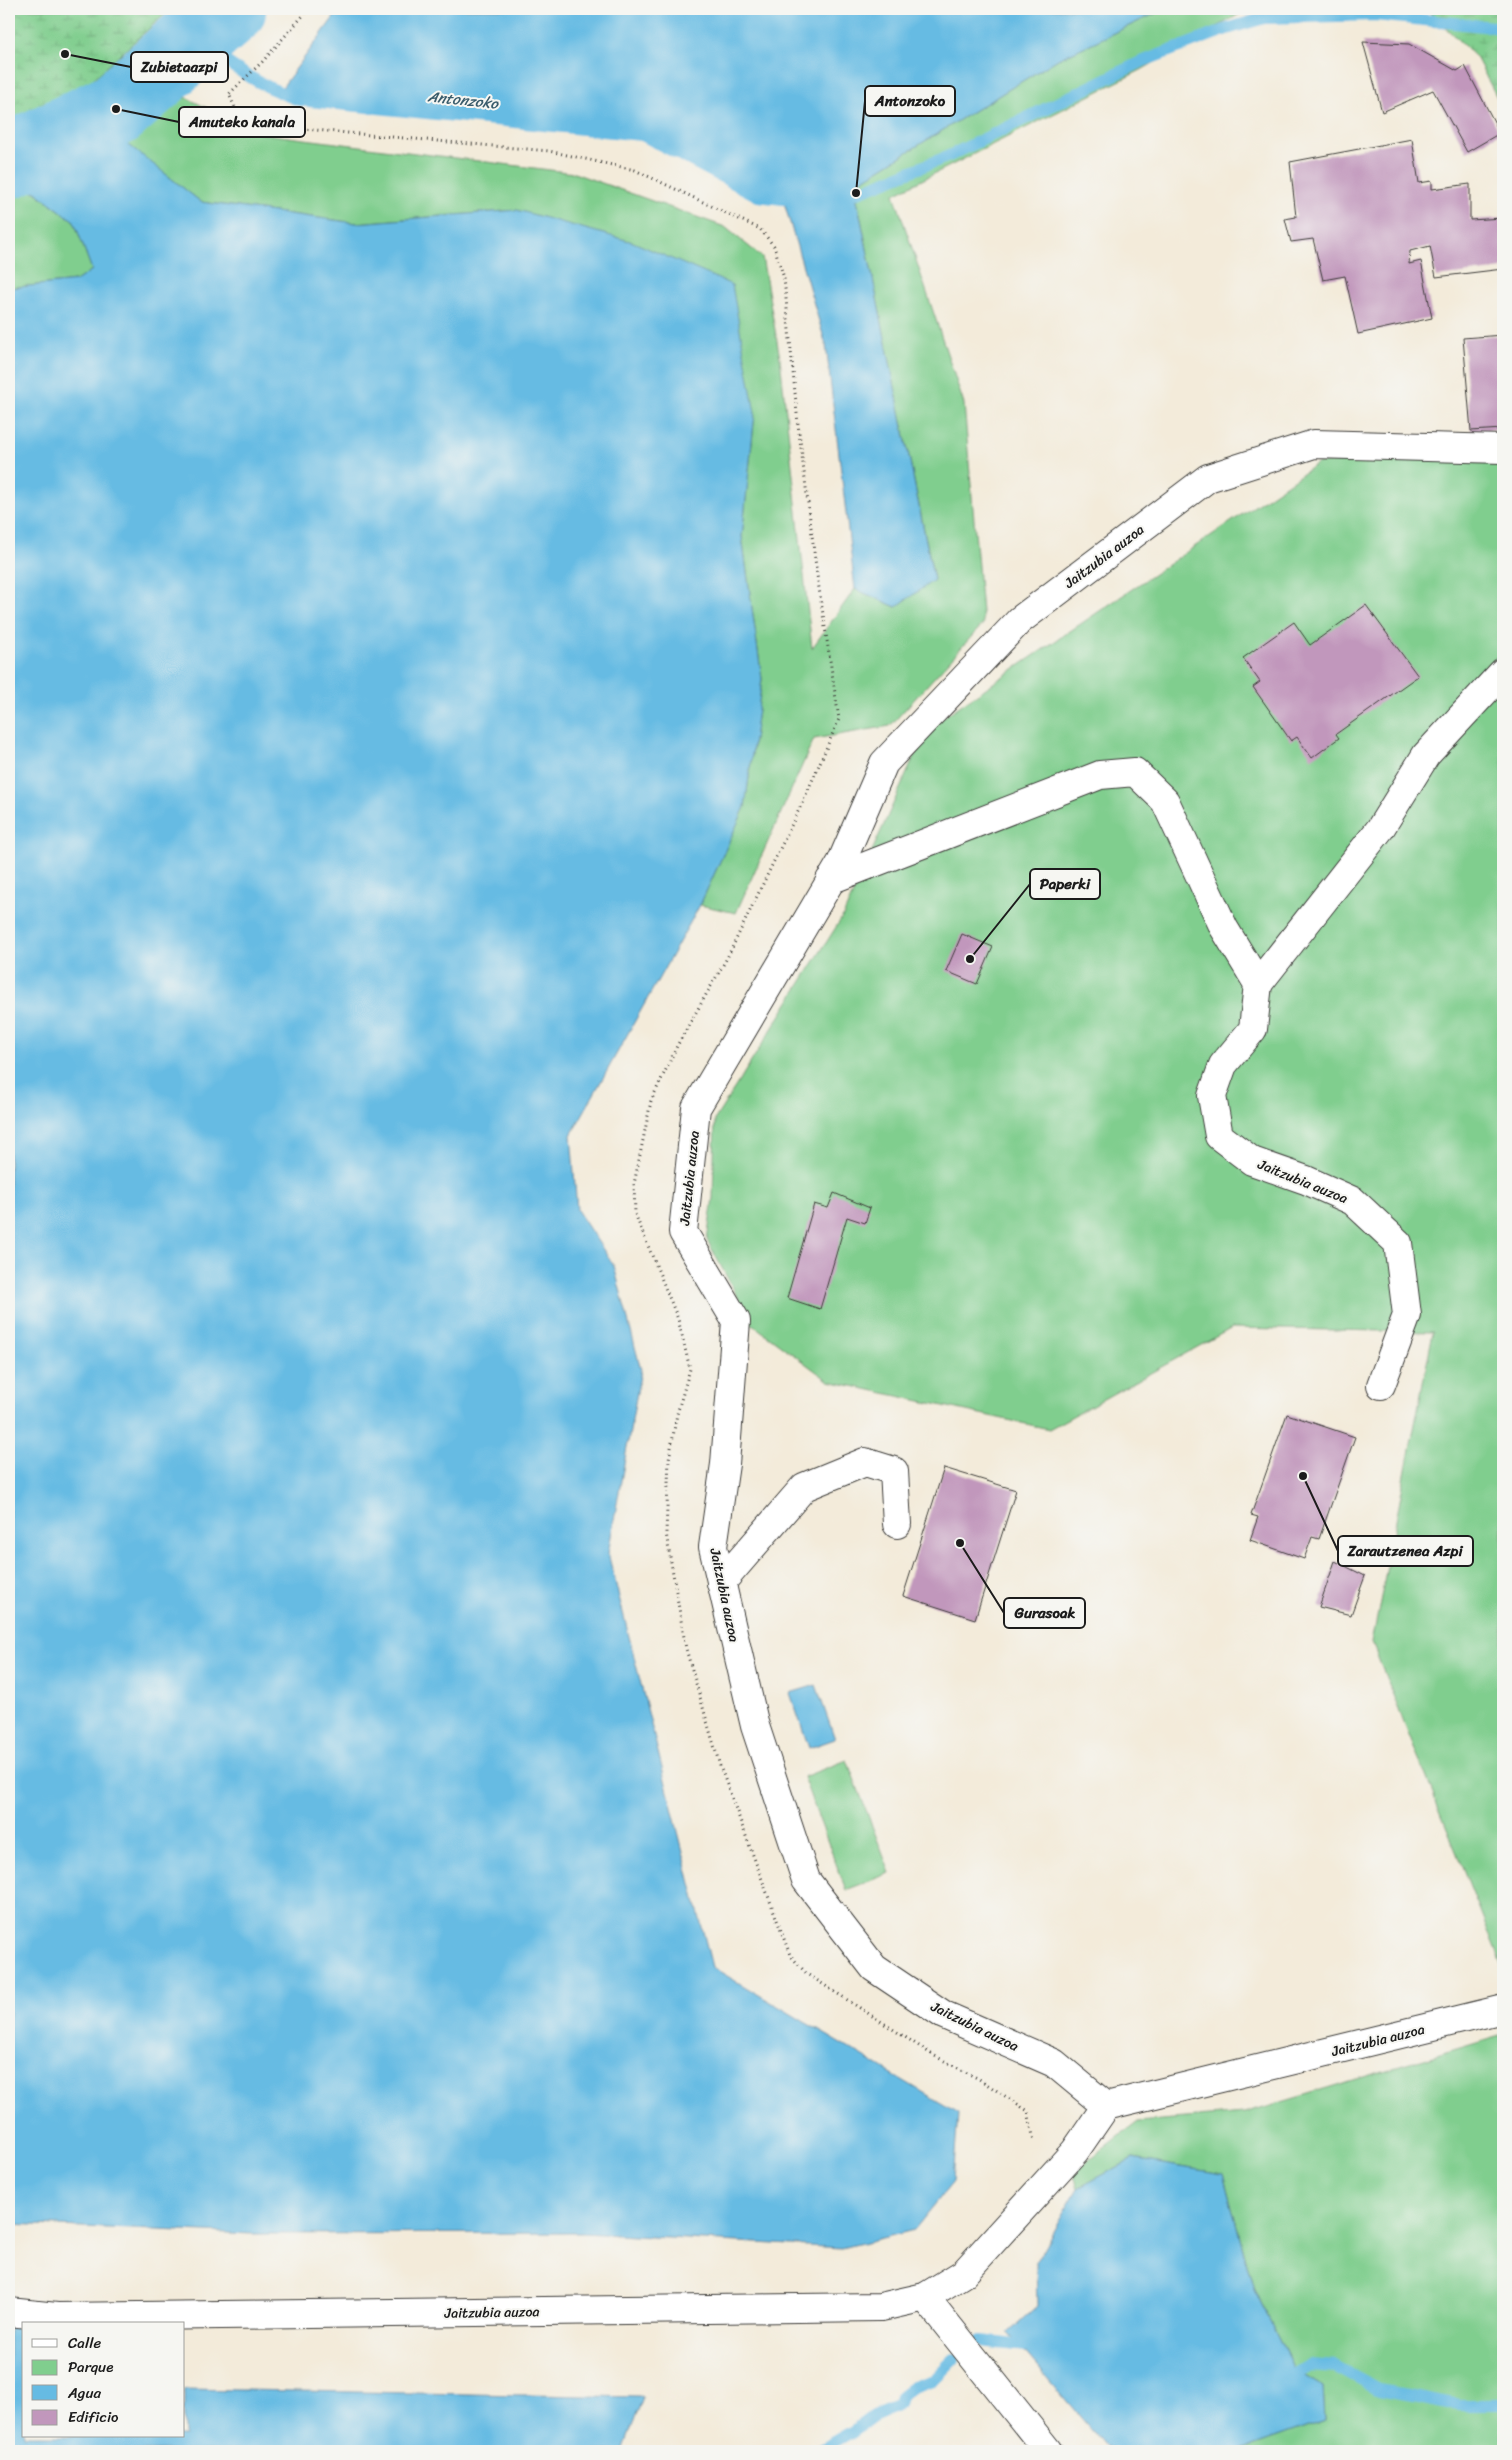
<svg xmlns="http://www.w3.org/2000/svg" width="1512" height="2460" font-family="Sriracha,sans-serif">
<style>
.green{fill:#80ce8e;stroke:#4e7555}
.wetland{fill:url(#wetland-marsh);stroke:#4e7555}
.water{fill:#66bbe3;stroke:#416c80}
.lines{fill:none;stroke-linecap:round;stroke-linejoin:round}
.stream{stroke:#66bbe3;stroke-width:12}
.river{stroke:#66bbe3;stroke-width:75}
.building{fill:#c197bc}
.minor-casing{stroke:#3c3b38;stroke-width:30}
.path{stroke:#3c3b38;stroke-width:3;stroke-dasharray:1 4;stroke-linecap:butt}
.minor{stroke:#fff;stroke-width:28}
.labels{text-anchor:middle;stroke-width:4;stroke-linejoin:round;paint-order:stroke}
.street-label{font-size:14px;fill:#1c1c1c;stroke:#f6f6f2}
.water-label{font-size:15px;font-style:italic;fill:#3a5c6c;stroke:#f6f6f2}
.leader{fill:none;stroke:#1c1c1c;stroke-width:2}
.callout-dot{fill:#1c1c1c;stroke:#f6f6f2;stroke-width:2}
.callout{fill:#f6f6f2;stroke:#1c1c1c;stroke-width:2}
.callout-label{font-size:15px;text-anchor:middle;font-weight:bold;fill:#1c1c1c}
</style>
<defs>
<pattern id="wetland-marsh" width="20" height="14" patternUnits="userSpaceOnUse" patternTransform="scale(1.25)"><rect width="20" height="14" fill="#80ce8e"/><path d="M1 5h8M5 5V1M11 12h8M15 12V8" fill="none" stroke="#6eb07a"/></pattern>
</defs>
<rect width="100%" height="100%" fill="#f6f6f2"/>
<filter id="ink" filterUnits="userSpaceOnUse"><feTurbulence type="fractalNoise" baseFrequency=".02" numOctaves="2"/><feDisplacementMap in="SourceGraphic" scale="10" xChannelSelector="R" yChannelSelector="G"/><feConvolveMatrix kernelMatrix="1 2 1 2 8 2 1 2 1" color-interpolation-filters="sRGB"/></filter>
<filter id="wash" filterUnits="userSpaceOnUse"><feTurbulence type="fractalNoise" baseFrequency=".0096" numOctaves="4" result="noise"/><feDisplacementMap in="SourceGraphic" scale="20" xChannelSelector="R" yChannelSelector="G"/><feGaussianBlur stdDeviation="1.12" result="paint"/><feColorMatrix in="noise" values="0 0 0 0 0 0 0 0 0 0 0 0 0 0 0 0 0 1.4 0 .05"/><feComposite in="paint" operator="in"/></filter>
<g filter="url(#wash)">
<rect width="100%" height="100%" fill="#f3ebda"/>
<g class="green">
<polygon points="1165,9 1247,10 1141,70 894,194 964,404 983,624 890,726 814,739 736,913 700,905 745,807 762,679 742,537 755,413 517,210 356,223 201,202 126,143 181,95 257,133 574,173 725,227 762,257 780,358 812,648 855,589 896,607 934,579 854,185 1058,59"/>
<polygon points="28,187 74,221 92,270 76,281 9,288 9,192"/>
<polygon points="1503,453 1503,1968 1372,1643 1433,1332 1232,1328 1049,1429 829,1381 752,1324 707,1240 713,1198 715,1119 843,916 927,728 1318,463"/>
<polygon points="847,1760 890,1873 846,1890 803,1777"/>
<polygon points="1503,2035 1503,2451 1238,2451 1325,2420 1323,2386 1293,2368 1254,2290 1223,2174 1133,2159 1078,2188 1073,2172 1138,2122 1244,2113"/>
</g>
<g class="wetland">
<polygon points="9,9 171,9 71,99 9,123"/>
<polygon points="1426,9 1503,9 1503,109 1476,57"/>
</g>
<g class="water">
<polygon points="340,9 1165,9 1058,59 854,185 934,580 896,607 855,589 826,345 783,199 758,196 642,135 299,100 278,93"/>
<polygon points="71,99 201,202 356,223 517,210 633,242 732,285 755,413 742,537 762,679 745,807 700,905 571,1135 577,1210 614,1266 641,1370 608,1553 712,1967 958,2113 953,2182 914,2230 842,2248 583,2233 253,2234 9,2224 9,288 76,281 92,270 74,221 29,187 9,192 9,123"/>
<polygon points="816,1685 835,1739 809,1748 790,1693"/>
<polygon points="1133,2159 1223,2174 1254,2290 1293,2368 1323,2386 1325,2420 1238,2451 1119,2451 1105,2446 1008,2332 1037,2306 1036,2261 1078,2188"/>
<polygon points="9,2313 24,2324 24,2436 184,2436 184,2389 643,2397 623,2451 9,2451"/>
</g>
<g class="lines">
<g class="stream">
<path d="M195,39C228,65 260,86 299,100L642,135L758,196L783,199L801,198"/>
<polyline points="840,194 856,193 949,156 1141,62 1227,29 1264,18 1375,15 1503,28"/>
<polyline points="981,2341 1035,2347"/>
<polyline points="1285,2380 1310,2365 1336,2367 1379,2390 1460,2405 1503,2405"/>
<polyline points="818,2451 853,2431 873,2416 892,2408 899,2404 901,2396 913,2387 933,2380 954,2359"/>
</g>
<polyline class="river" points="9,161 116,109 229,9"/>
</g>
<g id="blocks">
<g class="building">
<polygon points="1363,42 1409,44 1457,71 1465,66 1500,133 1467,152 1433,90 1382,112"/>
<polygon points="1412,139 1419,183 1432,181 1432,189 1470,184 1470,220 1503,218 1503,269 1436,277 1430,246 1410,251 1409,264 1421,261 1432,318 1358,334 1345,276 1323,280 1313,239 1291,242 1285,219 1296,217 1290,162"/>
<polygon points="1503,335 1503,429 1471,431 1463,338"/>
<polygon points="1366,605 1418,676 1336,734 1339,738 1312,758 1297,737 1291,741 1253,687 1260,682 1243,658 1294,622 1310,645"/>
<polygon points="962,934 993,947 977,984 946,971"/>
<polygon points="834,1193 870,1208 865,1223 847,1217 820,1309 787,1298 814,1204 828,1208"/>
<polygon points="1287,1414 1355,1437 1319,1539 1312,1537 1304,1559 1250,1540 1258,1517 1251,1515"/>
<polygon points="944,1468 1016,1490 975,1619 903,1596"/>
<polygon points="1335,1561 1365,1576 1351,1615 1319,1607"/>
</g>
</g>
</g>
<g filter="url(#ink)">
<use href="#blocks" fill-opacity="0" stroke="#3c3b38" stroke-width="1"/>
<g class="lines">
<defs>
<g id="minor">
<polyline points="830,880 1100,775 1135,772 1165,801 1224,928 1258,984 1253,1029 1223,1065 1212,1096 1219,1136 1252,1161 1306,1180 1353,1201 1398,1243 1407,1315 1381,1385"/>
<polyline points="1258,984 1380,829 1426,755 1503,672"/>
<polyline points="721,1583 804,1487 865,1462 894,1471 897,1524"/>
<polyline points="1106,2106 1503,2009"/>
<polyline points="925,2297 1048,2451"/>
<polyline points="9,2312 57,2317 881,2307 925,2297 964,2273 1075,2151 1106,2106 1054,2063 944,2015 874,1968 806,1880 755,1726 713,1547 725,1464 736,1321 683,1232 696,1108 841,863 884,763 1020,620 1208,478 1314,444 1503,449"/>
</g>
</defs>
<use href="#minor" class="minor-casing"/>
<polyline class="path" points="309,9 262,62 229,94 235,108 259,125 549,151 635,170 760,229 774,246 784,278 798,424 817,575 839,719 805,797 727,958 678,1044 651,1101 634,1184 635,1214 678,1319 690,1369 677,1414 669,1459 666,1533 686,1649 720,1766 790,1955 807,1974 933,2055 979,2079 1028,2111 1034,2141"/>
<use href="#minor" class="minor"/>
</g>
</g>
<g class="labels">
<g class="street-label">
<text transform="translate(1104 556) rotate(-37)" y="5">Jaitzubia auzoa</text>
<text transform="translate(689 1178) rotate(-84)" y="5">Jaitzubia auzoa</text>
<text transform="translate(1303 1181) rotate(22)" y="5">Jaitzubia auzoa</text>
<text transform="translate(725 1595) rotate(78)" y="5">Jaitzubia auzoa</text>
<text transform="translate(975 2026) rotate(26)" y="5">Jaitzubia auzoa</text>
<text transform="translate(1378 2040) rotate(-14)" y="5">Jaitzubia auzoa</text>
<text transform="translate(492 2312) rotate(-1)" y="5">Jaitzubia auzoa</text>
</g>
<g class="water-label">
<text transform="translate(463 100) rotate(6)" y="5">Antonzoko</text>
</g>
</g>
<path class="leader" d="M65 54L131 67M856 193L865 101M116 109L179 122M970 959L1030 884M1303 1476L1338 1551M960 1543L1004 1613"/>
<g class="callout-dot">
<circle cx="65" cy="54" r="5"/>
<circle cx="856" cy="193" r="5"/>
<circle cx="116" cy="109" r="5"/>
<circle cx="970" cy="959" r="5"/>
<circle cx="1303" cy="1476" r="5"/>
<circle cx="960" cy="1543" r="5"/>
</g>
<g class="callout">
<rect x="131" y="52" width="97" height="30" rx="5"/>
<rect x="865" y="86" width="90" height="30" rx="5"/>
<rect x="179" y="107" width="126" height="30" rx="5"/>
<rect x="1030" y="869" width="70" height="30" rx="5"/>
<rect x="1338" y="1536" width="135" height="30" rx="5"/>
<rect x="1004" y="1598" width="81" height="30" rx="5"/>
</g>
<g class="callout-label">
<text x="179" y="72">Zubietaazpi</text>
<text x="910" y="106">Antonzoko</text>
<text x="242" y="127">Amuteko kanala</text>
<text x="1065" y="889">Paperki</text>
<text x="1405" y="1556">Zarautzenea Azpi</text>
<text x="1045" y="1618">Gurasoak</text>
</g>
<rect width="1512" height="2460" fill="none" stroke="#f6f6f2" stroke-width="30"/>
<rect x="22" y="2322" width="162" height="115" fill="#f6f6f2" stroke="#9f9f9c"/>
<rect x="32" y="2339" width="25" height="8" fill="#ffffff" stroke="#9f9f9c"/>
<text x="68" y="2348" font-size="15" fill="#1c1c1c">Calle</text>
<rect x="32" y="2360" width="25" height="15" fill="#80ce8e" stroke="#9f9f9c"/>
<text x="68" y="2372" font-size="15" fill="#1c1c1c">Parque</text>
<rect x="32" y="2385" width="25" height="15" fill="#66bbe3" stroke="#9f9f9c"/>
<text x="68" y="2398" font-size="15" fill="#1c1c1c">Agua</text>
<rect x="32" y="2410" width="25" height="15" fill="#c197bc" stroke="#9f9f9c"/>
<text x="68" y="2422" font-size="15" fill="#1c1c1c">Edificio</text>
</svg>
